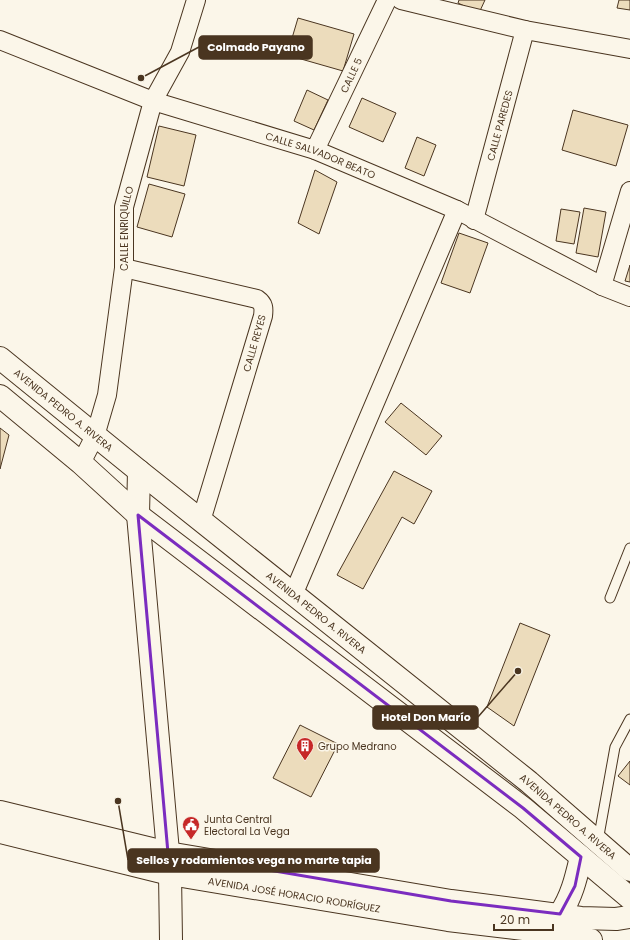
<svg xmlns="http://www.w3.org/2000/svg" width="630" height="940" font-family="Poppins,sans-serif">
<style>
.building{fill:#ecdcbc;stroke:#4a3520}
.lines{fill:none;stroke-linecap:round;stroke-linejoin:round}
.lane-casing{stroke:#4a3520;stroke-width:11}
.street-casing{stroke:#4a3520;stroke-width:20}
.secondary-casing{stroke:#4a3520;stroke-width:24}
.primary-casing{stroke:#4a3520;stroke-width:24}
.lane{stroke:#fbf6e9;stroke-width:9}
.street{stroke:#fbf6e9;stroke-width:18}
.secondary{stroke:#fbf6e9;stroke-width:22}
.primary{stroke:#fbf6e9;stroke-width:22}
.marked{fill:none;stroke:#7b2cbf;stroke-width:3;stroke-linejoin:round}
.labels{text-anchor:middle;stroke-width:3;stroke-linejoin:round;paint-order:stroke}
.street-label{font-size:10px;fill:#4a3520;stroke:#fbf6e9}
.poi-label{font-size:10px;fill:#4a3520;stroke:#fbf6e9;text-anchor:start}
.leader{fill:none;stroke:#4a3520;stroke-width:1.5}
.callout-dot{fill:#4a3520;stroke:#fbf6e9;stroke-width:1.5}
.callout{fill:#4a3520;stroke:#4a3520;stroke-width:1.5}
.callout-label{font-size:11px;text-anchor:middle;font-weight:bold;fill:#fff}
</style>
<rect width="100%" height="100%" fill="#fbf6e9"/>
<g class="building">
<polygon points="459,0 485,0 479,13 458,3"/>
<polygon points="619,0 630,0 630,10 617,8"/>
<polygon points="298,18 354,34 343,71 287,55"/>
<polygon points="307,90 328,100 314,130 294,121"/>
<polygon points="362,98 396,113 383,142 349,127"/>
<polygon points="573,110 628,125 616,166 562,150"/>
<polygon points="159,126 196,135 184,186 147,177"/>
<polygon points="417,137 436,145 424,176 405,168"/>
<polygon points="315,170 337,182 319,234 298,223"/>
<polygon points="149,184 185,194 172,237 137,227"/>
<polygon points="584,208 606,212 598,257 576,253"/>
<polygon points="561,209 580,212 574,244 556,241"/>
<polygon points="459,233 488,243 470,293 441,283"/>
<polygon points="630,265 630,282 625,281"/>
<polygon points="401,403 442,436 426,455 385,422"/>
<polygon points="0,428 9,435 0,469"/>
<polygon points="394,471 432,491 414,524 402,517 363,589 337,575"/>
<polygon points="520,623 550,635 514,726 487,707"/>
<polygon points="300,725 338,744 311,797 273,778"/>
<polygon points="630,761 630,785 618,776"/>
</g>
<g class="lines">
<defs>
<g id="lane">
<polyline points="610,598 630,548"/>
<polyline points="598,841 615,747 630,719"/>
</g>
<g id="street">
<polyline points="401,0 525,30 630,49"/>
<path id="s1" d="M0,40L153,101L315,150L457,210L602,286L630,297"/>
<path id="s2" d="M315,150L387,0"/>
<path id="s3" d="M474,220L525,30"/>
<path d="M124,268L257,299C264,304 264,308 263,316L201,521"/>
<polyline points="602,286 630,191"/>
<path id="s4" d="M81,463L95,436L107,395L124,268V207L153,101L180,52L196,0"/>
<polyline points="293,595 457,210"/>
</g>
<g id="secondary">
<polyline points="139,471 138,515 170,874 171,940"/>
<polyline points="0,812 168,853 451,901 581,918 616,919 630,917"/>
<path id="s5" d="M0,832L170,874L448,920L548,932L591,940"/>
</g>
<g id="primary">
<path id="s6" d="M0,358L139,471L529,782L630,870"/>
<polyline points="0,396 81,463 138,515 523,808 630,898"/>
<path d="M560,914C572,896 576,878 581,857"/>
</g>
</defs>
<use href="#lane" class="lane-casing"/>
<use href="#street" class="street-casing"/>
<use href="#secondary" class="secondary-casing"/>
<use href="#primary" class="primary-casing"/>
<use href="#lane" class="lane"/>
<use href="#street" class="street"/>
<use href="#secondary" class="secondary"/>
<use href="#primary" class="primary"/>
</g>
<path class="marked" d="M138,515L523,808L581,857L575,886L560,914L451,901L168,853Z"/>
<defs>
<symbol id="building-pin" viewBox="-11 -11 22 30"><path d="M0 17L-7.5 6A9.5 9.5 0 1 1 7.5 6Z" fill="#c62828" stroke="#fbf6e9"/><path d="M-4-6H4V6H1V3H-1V6H-4ZM-2.5-4.3h1.7v1.8h-1.7ZM.8-4.3h1.7v1.8H.8ZM-2.5-1h1.7V.8h-1.7ZM.8-1h1.7V.8H.8Z" fill="#fff"/></symbol>
<symbol id="civic-pin" viewBox="-11 -11 22 30"><path d="M0 17L-7.5 6A9.5 9.5 0 1 1 7.5 6Z" fill="#c62828" stroke="#fbf6e9"/><path d="M-.6-6.5H3V-4.5H.6V-3L4-1V1h2V6H-6V1h2V-1L-.6-3ZM-1.2 2.5V6h2.4V2.5Z" fill="#fff"/></symbol>
</defs>
<g fill-rule="evenodd">
<use href="#building-pin" x="295" y="736" width="20" height="27"/>
<use href="#civic-pin" x="181" y="815" width="20" height="27"/>
</g>
<g class="labels">
<g class="street-label">
<text dy="4" stroke="none"><textPath href="#s2" startOffset="83">CALLE 5</textPath></text>
<text dy="4" stroke="none"><textPath href="#s3" startOffset="98">CALLE PAREDES</textPath></text>
<text dy="4" stroke="none"><textPath href="#s1" startOffset="341">CALLE SALVADOR BEATO</textPath></text>
<text dy="4" stroke="none"><textPath href="#s4" startOffset="241">CALLE ENRIQUILLO</textPath></text>
<text transform="translate(254 343) rotate(-74)" y="4">CALLE REYES</text>
<text dy="4" stroke="none"><textPath href="#s6" startOffset="82">AVENIDA PEDRO A. RIVERA</textPath></text>
<text dy="4" stroke="none"><textPath href="#s6" startOffset="406">AVENIDA PEDRO A. RIVERA</textPath></text>
<text dy="4" stroke="none"><textPath href="#s6" startOffset="730">AVENIDA PEDRO A. RIVERA</textPath></text>
<text dy="4" stroke="none"><textPath href="#s5" startOffset="301">AVENIDA JOSÉ HORACIO RODRÍGUEZ</textPath></text>
</g>
<g class="poi-label">
<text x="318" y="750">Grupo Medrano</text>
<text x="204" y="823">Junta Central<tspan x="204" dy="12">Electoral La Vega</tspan></text>
</g>
</g>
<path class="leader" d="M141 78L199 47M518 671L478 717M118 801L128 860"/>
<g class="callout-dot">
<circle cx="141" cy="78" r="4"/>
<circle cx="518" cy="671" r="4"/>
<circle cx="118" cy="801" r="4"/>
</g>
<g class="callout">
<rect x="199" y="36" width="113" height="23" rx="4"/>
<rect x="373" y="706" width="105" height="23" rx="4"/>
<rect x="128" y="849" width="251" height="23" rx="4"/>
</g>
<g class="callout-label">
<text x="256" y="51">Colmado Payano</text>
<text x="426" y="721">Hotel Don Marío</text>
<text x="254" y="864">Sellos y rodamientos vega no marte tapia</text>
</g>
<path d="M494 924v6h59v-6" fill="none" stroke="#4a3520" stroke-width="2"/>
<text x="500" y="924" font-size="12" fill="#4a3520" stroke="#fbf6e9" stroke-width="3" paint-order="stroke">20 m</text>
</svg>
